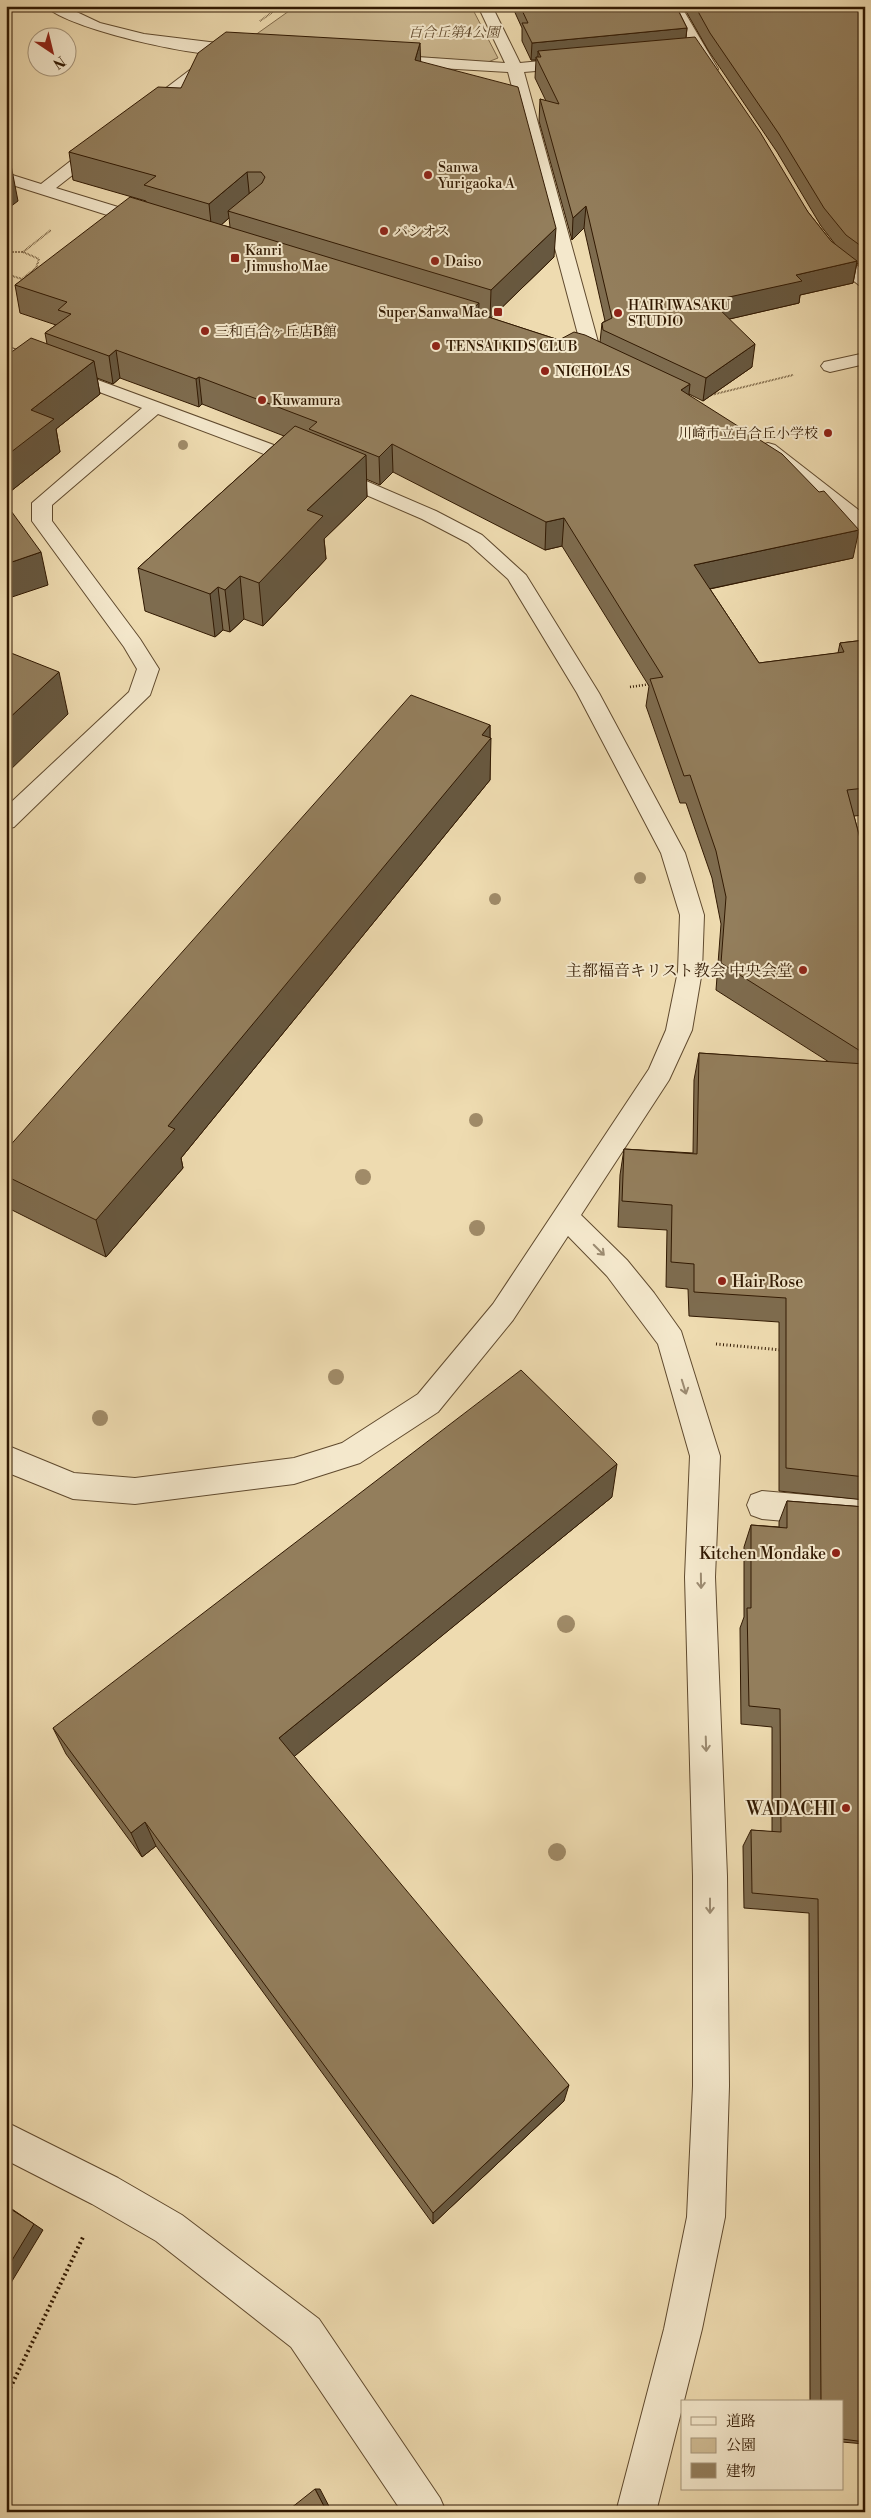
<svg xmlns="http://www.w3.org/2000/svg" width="871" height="2518" font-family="'Libre Bodoni','Noto Serif JP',serif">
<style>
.green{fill:#ceba92;stroke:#806a4a}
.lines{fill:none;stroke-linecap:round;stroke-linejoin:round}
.minor-casing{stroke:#604a2e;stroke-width:2}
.path-far3{stroke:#311902;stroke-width:2;stroke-dasharray:0.5 1;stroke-linecap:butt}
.path-far2{stroke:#311902;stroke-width:2.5;stroke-dasharray:1 2;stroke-linecap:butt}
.path-far1{stroke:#311902;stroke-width:3;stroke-dasharray:1 2.5;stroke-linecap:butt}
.path{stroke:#311902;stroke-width:4;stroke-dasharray:2 3;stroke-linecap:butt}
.minor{fill:#f4e8cc;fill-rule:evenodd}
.tree{fill:#a08b68}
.wall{fill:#7e6c4f;stroke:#311902;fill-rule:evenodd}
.shaded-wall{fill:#675840;stroke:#311902}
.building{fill:#937e5c;stroke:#311902}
.oneway{stroke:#9c8b71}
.poi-dot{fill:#8f2418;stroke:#f4e8cc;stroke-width:2}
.labels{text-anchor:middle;stroke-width:4;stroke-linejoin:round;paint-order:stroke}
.far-park-label{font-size:14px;font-style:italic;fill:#60492d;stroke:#f4e8cc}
.far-poi-label{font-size:14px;fill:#311902;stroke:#f4e8cc;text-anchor:start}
.poi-label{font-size:16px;fill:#311902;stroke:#f4e8cc;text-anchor:end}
.near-poi-label{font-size:19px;fill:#311902;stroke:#f4e8cc;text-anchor:end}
</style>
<rect width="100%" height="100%" fill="#eedbb0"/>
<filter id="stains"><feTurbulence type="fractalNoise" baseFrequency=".004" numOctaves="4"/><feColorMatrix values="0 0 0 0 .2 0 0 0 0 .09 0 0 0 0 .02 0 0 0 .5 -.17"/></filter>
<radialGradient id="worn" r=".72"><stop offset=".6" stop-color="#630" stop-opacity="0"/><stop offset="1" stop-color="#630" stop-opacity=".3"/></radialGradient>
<polygon class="green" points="296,6 471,6 498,58 488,62 257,45 251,38"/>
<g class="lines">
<defs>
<g id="minor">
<path d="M46,6H64L100,23L144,34L242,46L250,51C237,69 63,29 46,6Z"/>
<polygon points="478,6 492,6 520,63 572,58 580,63 572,68 524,72 598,342 599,357 596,361 584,361 581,357 580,342 508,72 388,65 380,60 388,55 505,63"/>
<polygon points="667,6 681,6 718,69 715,72 705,72"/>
<polygon points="212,55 217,57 220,60 217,63 153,113 141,113 139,110 141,107 207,57"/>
<polygon points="101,140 107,142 109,145 107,148 56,188 154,218 156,222 154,226 142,226 6,183 6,173 41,184 95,142"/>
<polygon points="828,245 834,246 865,272 865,286 859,285 829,262 819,250 822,246"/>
<polygon points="6,346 336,468 436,511 482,535 526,575 599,693 685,853 704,915 702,971 692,1030 669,1080 581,1215 627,1260 654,1293 681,1331 720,1456 715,1577 727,1876 729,2086 725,2217 702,2329 656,2512 616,2512 664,2329 687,2217 693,2086 693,1876 685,1577 690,1456 658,1344 607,1276 568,1236 513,1320 438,1412 360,1463 294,1484 135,1504 73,1499 6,1472 6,1445 74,1473 135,1478 294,1458 342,1443 418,1394 493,1304 649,1069 666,1030 678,971 680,915 661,853 577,693 508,579 468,543 422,519 322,476 158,414 52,505 52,521 140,639 159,669 150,695 14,827 6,829 6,807 129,692 137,669 124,647 32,521 32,503 142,408 6,357"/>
<polygon points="865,353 865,364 830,372 824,370 821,366 824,362"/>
<polygon points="768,443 775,445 865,515 865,531 858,529 761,453 758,449 761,445"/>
<polygon points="762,1491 865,1500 865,1528 762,1519 751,1515 747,1505 751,1495"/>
<polygon points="6,2122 118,2178 182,2215 319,2319 440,2498 446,2512 402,2512 291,2347 156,2241 92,2204 6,2160"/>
</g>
</defs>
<use href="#minor" class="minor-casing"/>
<g class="path-far3">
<polyline points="260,21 281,6"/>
<polyline points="6,252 23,252 39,259 36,268 22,279 6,274"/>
<polyline points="23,252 51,230"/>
<polyline points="711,395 793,375"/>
</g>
<polyline class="path-far2" points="630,687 651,684"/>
<polyline class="path-far1" points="716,1344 782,1350"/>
<polyline class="path" points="6,2397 84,2235"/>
<use href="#minor" class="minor"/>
</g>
<g class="tree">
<circle cx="183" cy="445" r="5"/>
<circle cx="640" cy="878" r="6"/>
<circle cx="495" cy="899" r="6"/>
<circle cx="476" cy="1120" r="7"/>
<circle cx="363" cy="1177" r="8"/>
<circle cx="477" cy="1228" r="8"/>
<circle cx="336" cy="1377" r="8"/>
<circle cx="100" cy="1418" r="8"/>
<circle cx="566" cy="1624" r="9"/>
<circle cx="557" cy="1852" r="9"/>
</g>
<g class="wall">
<path d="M512,6H676L687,28L686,38L808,212L831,241L835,244L821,226L777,152L708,50L683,6H865V269L857,263L853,283L800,295L799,303L729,319L752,367L703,401L689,394V395L853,558L710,589L759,663L838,653L840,643L865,640V815L854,816L865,857V1500L779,1491V1322L689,1316L688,1289L666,1287L667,1230L618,1227L620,1175L624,1149L693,1153L694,1080L699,1053L829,1062L716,990L721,924L712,878L686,803H680L646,706L649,686L562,546L545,550L393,472L380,485L366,479L367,497L324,539L326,559L263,626L244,619L230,632L223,630L215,637L145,611L138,568L284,436L202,404L199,407L120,378L113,384L97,378L100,394L56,429L60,452L6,495V356L47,344L45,333L56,325L20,313L15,285L146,202V201L73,180L69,152L181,88L421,62L554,257L491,318L559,340L600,342L602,323L605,321L584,228L572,240L539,121L540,99L546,101L535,78L536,60H531L522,41V28ZM229,218L230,227L221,225Z"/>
<polygon points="490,725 490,780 181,1158 183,1168 106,1257 6,1207 6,1150"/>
<polygon points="612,1497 294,1756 564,2101 433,2224 156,1846 142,1857 66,1754 53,1728"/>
<polygon points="787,1501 865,1507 865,2444 842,2442 842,2402 810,2402 809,1913 744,1908 743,1846 751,1830 772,1832 772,1727 741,1724 740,1628 744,1617 744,1547 751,1525 779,1527 779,1522"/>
</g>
<g class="shaded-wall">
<polygon points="687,28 685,45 541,57 538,51 538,59 536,57 536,60 531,60 532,43"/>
<polygon points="420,43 421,71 415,60"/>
<polygon points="10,160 18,201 6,210 6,162"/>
<polygon points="247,172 250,201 228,211 229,218 212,233 209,204"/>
<polygon points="586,206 584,228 572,240 573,218"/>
<polygon points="556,228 554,257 490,319 491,290"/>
<polygon points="857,261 853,283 800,295 799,303 708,324 711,301 796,275"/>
<polygon points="479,303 478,330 470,311"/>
<polygon points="755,344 752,367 703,401 706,378"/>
<polygon points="116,350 120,378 113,384 109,356"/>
<polygon points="94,361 100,394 56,429 60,452 6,495 6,456 31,410"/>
<polygon points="199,377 202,404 199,407 196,379"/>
<polygon points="690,384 687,412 681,390"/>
<polygon points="392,444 393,472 380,485 379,457"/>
<polygon points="366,455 367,497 324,539 326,559 263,626 259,583 307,510"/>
<polygon points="564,518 562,546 545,550 546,522"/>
<polygon points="859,530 853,558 690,593 694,565"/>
<polygon points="41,552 48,585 6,599 6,564"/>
<polygon points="240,576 244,619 230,632 225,590"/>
<polygon points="218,587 223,630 215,637 210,594"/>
<polygon points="59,672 68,714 6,774 6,721"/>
<polygon points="490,725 490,740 491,738 490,780 181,1158 183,1168 106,1257 96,1220 168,1126"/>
<polygon points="617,1464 612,1497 285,1764 279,1738"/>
<polygon points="145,1822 156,1846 142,1857 131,1833"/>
<polygon points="569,2085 564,2101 433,2224 433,2213"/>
<polygon points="6,2205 43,2230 6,2291"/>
<polygon points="315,2489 320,2489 332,2512 327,2512"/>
</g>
<g class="building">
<polygon points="520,6 676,6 687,28 532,43 522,23 528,23"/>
<polygon points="695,6 865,6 865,249 846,235 824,208 779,134 710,33"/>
<polygon points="226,32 420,43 415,60 518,87 556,228 491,290 228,211 262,183 265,177 261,172 247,172 209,204 144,185 156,176 69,152 158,87 181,88 198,53"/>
<polygon points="695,37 760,132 808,212 831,241 857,261 796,275 802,281 711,301 755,344 706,378 603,330 602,323 612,318 586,206 573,218 540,99 559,104 536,57 541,57 538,51"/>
<polygon points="130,197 479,303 470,311 559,340 574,332 585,335 690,384 681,390 782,454 819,492 824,491 859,530 694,565 759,663 844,652 840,643 865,640 865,788 847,790 865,857 865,1054 721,963 726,897 716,851 690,775 684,776 650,679 663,677 564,518 546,522 392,444 379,457 309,429 317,422 199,377 196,379 116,350 109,356 45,333 71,314 58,310 67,302 15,285"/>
<polygon points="31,338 94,361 31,410 54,419 6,456 6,356"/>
<polygon points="295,426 366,455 307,510 323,516 259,583 240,576 225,590 218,587 210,594 138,568"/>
<polygon points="6,504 41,552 6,564"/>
<polygon points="6,651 59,672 6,721"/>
<polygon points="411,695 490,725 482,735 491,738 168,1126 175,1129 96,1220 6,1176 6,1150"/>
<polygon points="699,1053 865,1064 865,1477 786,1468 786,1298 694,1292 694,1264 671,1262 672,1205 622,1201 624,1149 697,1154"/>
<polygon points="521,1370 617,1464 279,1738 569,2085 433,2213 145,1822 131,1833 53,1728"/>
<polygon points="787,1501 865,1507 865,2442 842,2439 842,2402 821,2402 818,1899 752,1893 751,1830 781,1832 780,1709 749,1706 747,1608 751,1608 751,1525 787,1528"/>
<polygon points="6,2206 34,2224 6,2270"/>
<polygon points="315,2489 327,2512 286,2512"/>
</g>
<defs><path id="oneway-shaft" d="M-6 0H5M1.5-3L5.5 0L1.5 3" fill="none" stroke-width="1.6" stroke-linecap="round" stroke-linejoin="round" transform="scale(1.25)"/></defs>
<g class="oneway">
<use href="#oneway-shaft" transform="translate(599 1250) rotate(45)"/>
<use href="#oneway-shaft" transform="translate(684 1387) rotate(73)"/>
<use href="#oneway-shaft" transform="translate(701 1581) rotate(89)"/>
<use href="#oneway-shaft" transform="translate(706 1744) rotate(88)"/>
<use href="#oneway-shaft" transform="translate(710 1906) rotate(90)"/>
</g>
<g class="poi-dot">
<circle cx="428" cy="175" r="5"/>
<circle cx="384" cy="231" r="5"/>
<rect x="230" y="253" width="10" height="10" rx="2.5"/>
<circle cx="435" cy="261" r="5"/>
<rect x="493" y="307" width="10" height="10" rx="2.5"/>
<circle cx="618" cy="313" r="5"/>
<circle cx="205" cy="331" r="5"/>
<circle cx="436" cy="346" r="5"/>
<circle cx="545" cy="371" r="5"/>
<circle cx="262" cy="400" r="5"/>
<circle cx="828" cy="433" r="5"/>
<circle cx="803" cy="970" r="5"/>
<circle cx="722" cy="1281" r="5"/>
<circle cx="836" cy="1553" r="5"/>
<circle cx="846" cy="1808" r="5"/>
</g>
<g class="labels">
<g class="far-park-label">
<text x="454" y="37">百合丘第4公園</text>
</g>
<g class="far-poi-label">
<text x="438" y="172">Sanwa<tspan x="438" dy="16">Yurigaoka A</tspan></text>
<text x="394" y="236">パシオス</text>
<text x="245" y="255">Kanri<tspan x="245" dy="16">Jimusho Mae</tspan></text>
<text x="445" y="266">Daiso</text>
<text x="628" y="310">HAIR IWASAKU<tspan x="628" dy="16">STUDIO</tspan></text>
<text x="488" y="317" text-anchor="end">Super Sanwa Mae</text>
<text x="215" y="336">三和百合ヶ丘店B館</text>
<text x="446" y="351">TENSAI KIDS CLUB</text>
<text x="555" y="376">NICHOLAS</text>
<text x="272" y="405">Kuwamura</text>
<text x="818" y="438" text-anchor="end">川崎市立百合丘小学校</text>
</g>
<g class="poi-label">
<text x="793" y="976">主都福音キリスト教会 中央会堂</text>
<text x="732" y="1287" text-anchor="start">Hair Rose</text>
<text x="826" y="1559">Kitchen Mondake</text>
</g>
<g class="near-poi-label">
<text x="836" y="1815">WADACHI</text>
</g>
</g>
<rect width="871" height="2518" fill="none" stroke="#eedbb0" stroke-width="25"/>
<rect x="8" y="8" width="856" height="2503" fill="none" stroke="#311902" stroke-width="2.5"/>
<rect x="12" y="12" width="846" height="2493" fill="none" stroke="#311902"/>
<rect x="681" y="2400" width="162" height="90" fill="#f4e8cc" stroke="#a6957b"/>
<rect x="691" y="2417" width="25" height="8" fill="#f4e8cc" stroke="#a6957b"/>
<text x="726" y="2426" font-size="15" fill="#311902">道路</text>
<rect x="691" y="2438" width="25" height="15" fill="#ceba92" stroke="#a6957b"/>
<text x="726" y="2450" font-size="15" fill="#311902">公園</text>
<rect x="691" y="2463" width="25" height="15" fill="#937e5c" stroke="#a6957b"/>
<text x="726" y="2476" font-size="15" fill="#311902">建物</text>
<g transform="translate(52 52) rotate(145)"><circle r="24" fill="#f4e8cc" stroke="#a6957b"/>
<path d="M0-4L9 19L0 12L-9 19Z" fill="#8f2418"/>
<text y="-8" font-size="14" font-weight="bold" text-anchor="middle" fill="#311902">N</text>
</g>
<rect width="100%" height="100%" filter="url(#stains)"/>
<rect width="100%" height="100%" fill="url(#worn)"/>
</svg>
